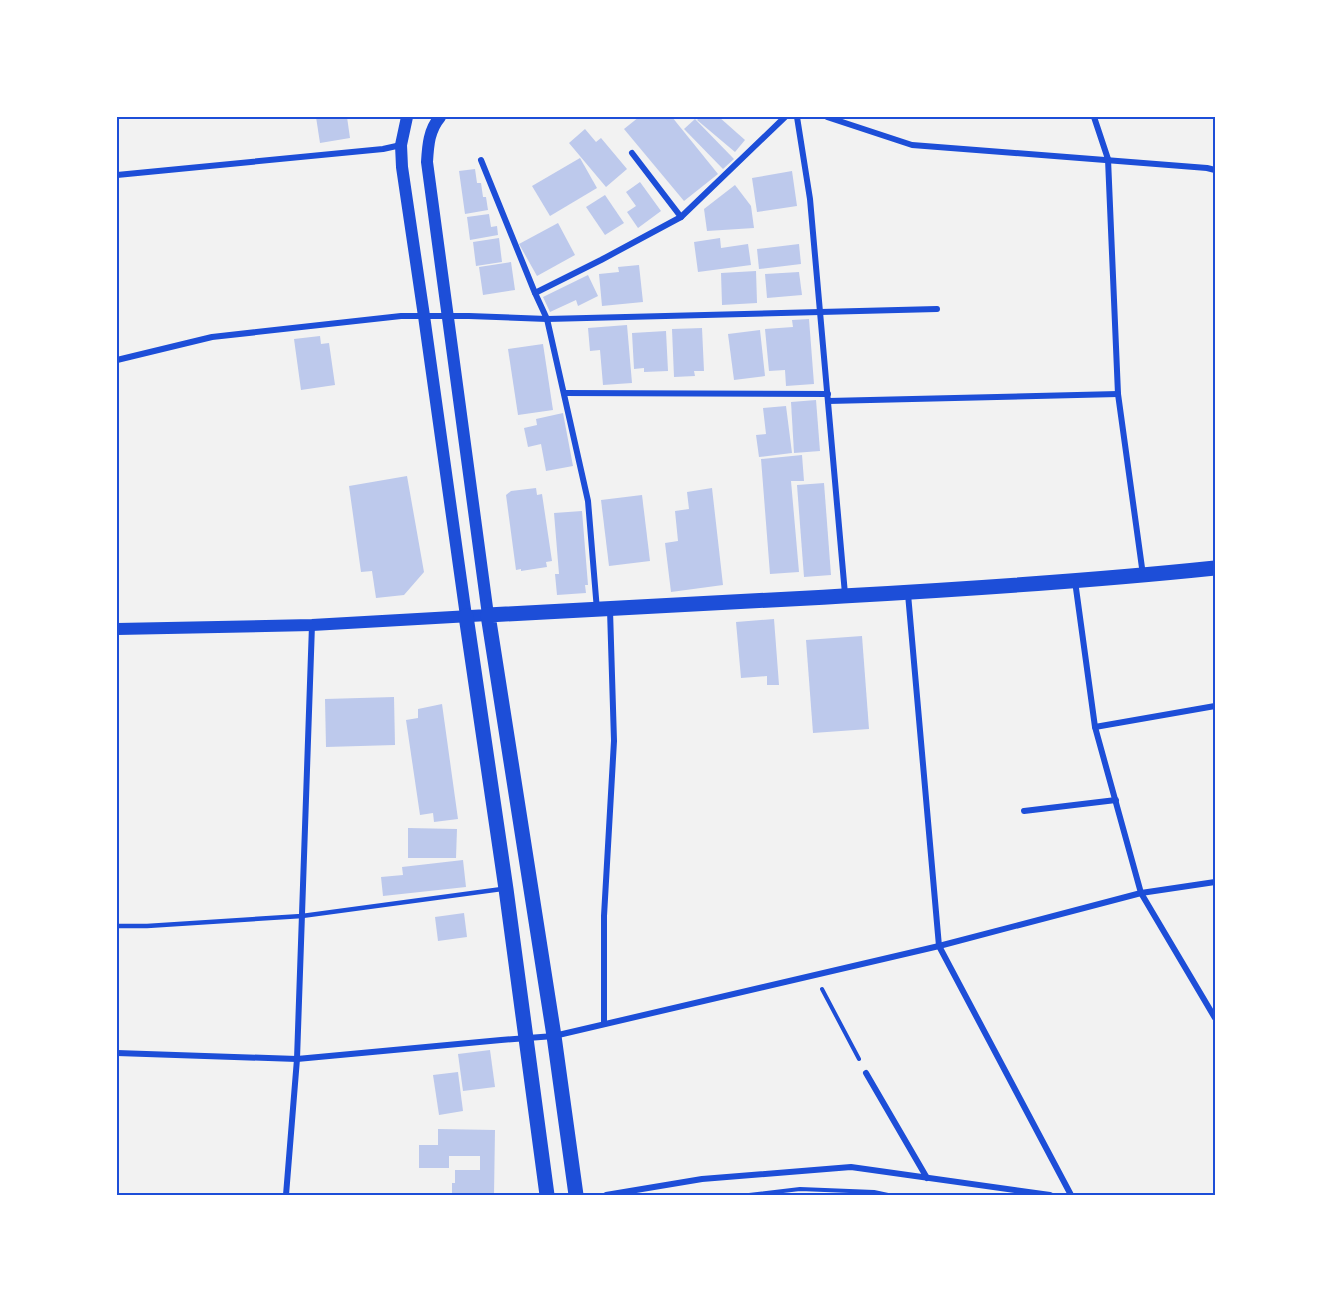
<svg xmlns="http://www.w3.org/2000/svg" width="1332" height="1312" font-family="Signika,sans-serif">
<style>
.building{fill:#bdc9ec}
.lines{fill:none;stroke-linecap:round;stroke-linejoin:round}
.path{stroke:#1d4ed8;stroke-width:4}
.service{stroke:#1d4ed8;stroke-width:4.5}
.minor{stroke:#1d4ed8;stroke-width:6}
.secondary{stroke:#1d4ed8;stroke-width:12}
.primary{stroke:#1d4ed8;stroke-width:15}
.neatline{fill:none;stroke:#1d4ed8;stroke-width:2}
</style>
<rect width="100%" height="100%" fill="#f2f2f2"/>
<g class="building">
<polygon points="316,117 347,117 350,138 320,143"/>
<polygon points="639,117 672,117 718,174 684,201 624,129"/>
<polygon points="700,117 719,117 745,140 735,152 697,120"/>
<polygon points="695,119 734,159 723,169 684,129"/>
<polygon points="585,129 596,142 601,138 627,169 606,187 569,143"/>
<polygon points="580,158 597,188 550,216 532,186"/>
<polygon points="475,169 477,183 481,183 483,197 486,197 488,210 465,214 459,171"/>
<polygon points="792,171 797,206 757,212 752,178"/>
<polygon points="640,182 661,211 638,228 627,212 636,206 626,192"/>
<polygon points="735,185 751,206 754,228 707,231 704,209"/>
<polygon points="605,195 624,223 605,235 586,207"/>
<polygon points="489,214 491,227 497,226 498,235 470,240 467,217"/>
<polygon points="558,223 575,255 537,276 519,244"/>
<polygon points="499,238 502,262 476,266 473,242"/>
<polygon points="720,238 721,248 748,244 751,265 698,272 694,242"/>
<polygon points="799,244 801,264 759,269 757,249"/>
<polygon points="511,262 515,290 483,295 479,267"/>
<polygon points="639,265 643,302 602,306 599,274 619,272 618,267"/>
<polygon points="756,271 757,303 722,305 721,273"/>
<polygon points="799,272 802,295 767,298 765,274"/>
<polygon points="588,275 598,296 578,306 576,300 550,312 543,297"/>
<polygon points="809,319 814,384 786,386 785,370 769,371 765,329 793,327 792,320"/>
<polygon points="627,325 632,383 603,385 600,350 590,351 588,328"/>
<polygon points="702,328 704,371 694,371 695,376 674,377 672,329"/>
<polygon points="760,330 765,376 734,380 728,334"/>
<polygon points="666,331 668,371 644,372 644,368 634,369 632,333"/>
<polygon points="320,336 321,344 329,343 335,385 301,390 294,339"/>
<polygon points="543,344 553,410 518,415 508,349"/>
<polygon points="816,400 820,451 794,453 791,402"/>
<polygon points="786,406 792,453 759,457 756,435 766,434 763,408"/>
<polygon points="563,413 573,466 546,471 541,444 528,447 524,428 537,425 536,419"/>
<polygon points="802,455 804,481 791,481 799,572 770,574 761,459"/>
<polygon points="407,476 424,572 404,595 376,598 372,571 361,572 349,486"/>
<polygon points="824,483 831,575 804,577 797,485"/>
<polygon points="536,488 537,495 542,494 552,561 546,562 547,567 521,571 521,569 516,570 506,495 511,491"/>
<polygon points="712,488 723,585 671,592 665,543 678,541 675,511 689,509 687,492"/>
<polygon points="642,495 650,561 609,566 601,500"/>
<polygon points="582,511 588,585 585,585 586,593 557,595 555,574 559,574 554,513"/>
<polygon points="774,619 779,685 767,685 767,676 741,678 736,622"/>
<polygon points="862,636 869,729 813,733 806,640"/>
<polygon points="394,697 395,745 326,747 325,699"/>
<polygon points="442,704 458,819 434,822 433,813 420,815 406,720 418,718 418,709"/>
<polygon points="408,828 457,829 456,858 408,858"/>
<polygon points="463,860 466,887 383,896 381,877 403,875 402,867"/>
<polygon points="464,913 467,937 438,941 435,917"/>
<polygon points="490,1050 495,1087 463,1091 458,1054"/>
<polygon points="458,1072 463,1111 439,1115 433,1075"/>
<polygon points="438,1129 495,1130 494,1195 452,1195 452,1183 455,1183 455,1170 480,1170 480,1156 449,1156 449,1168 419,1168 419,1145 438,1145"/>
</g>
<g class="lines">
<g class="path">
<polyline points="822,989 859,1059"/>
<polyline points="749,1195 800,1189 874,1192 888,1195"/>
</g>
<polyline class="service" points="117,926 147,926 302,916 502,889"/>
<g class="minor">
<polyline points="797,117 810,199 845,594"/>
<polyline points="827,117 912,145 1207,168 1215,170"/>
<polyline points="1094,117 1108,159 1118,394 1143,575"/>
<polyline points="632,153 681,217"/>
<polyline points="481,160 535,293 547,319 588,501 597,610"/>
<polyline points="117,175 383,149 401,145"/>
<polyline points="535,293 601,260 681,217 785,117"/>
<polyline points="117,360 212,337 401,316 469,316 547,319 937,309"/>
<polyline points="564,393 828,394"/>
<polyline points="828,401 1118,394"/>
<polyline points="1075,581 1095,727 1141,893 1215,1018"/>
<polyline points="908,594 939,946 1071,1195"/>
<polyline points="1095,727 1215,706"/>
<polyline points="1024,811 1116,800"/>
<polyline points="604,1024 604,916 614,741 610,610"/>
<polyline points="117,1053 297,1059 501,1040 554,1036 939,946 1141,893 1215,882"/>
<polyline points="866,1073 927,1178"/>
<polyline points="286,1195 297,1059 312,625"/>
<polyline points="606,1195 702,1179 851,1167 1050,1195"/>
</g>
<g class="secondary">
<polyline points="407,117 401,145 402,167 424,316 466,616"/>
<path d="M117,629L312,625L488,615L427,162C428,145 429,130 440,117"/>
</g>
<g class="primary">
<polyline points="466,616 506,889 547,1195"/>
<path d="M576,1195L554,1036L488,615C607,609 725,603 843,596C967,589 1091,581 1215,568"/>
</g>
</g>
<rect width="1332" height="1312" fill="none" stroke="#ffffff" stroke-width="237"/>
<rect x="118" y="118" width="1096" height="1076" class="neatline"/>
</svg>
